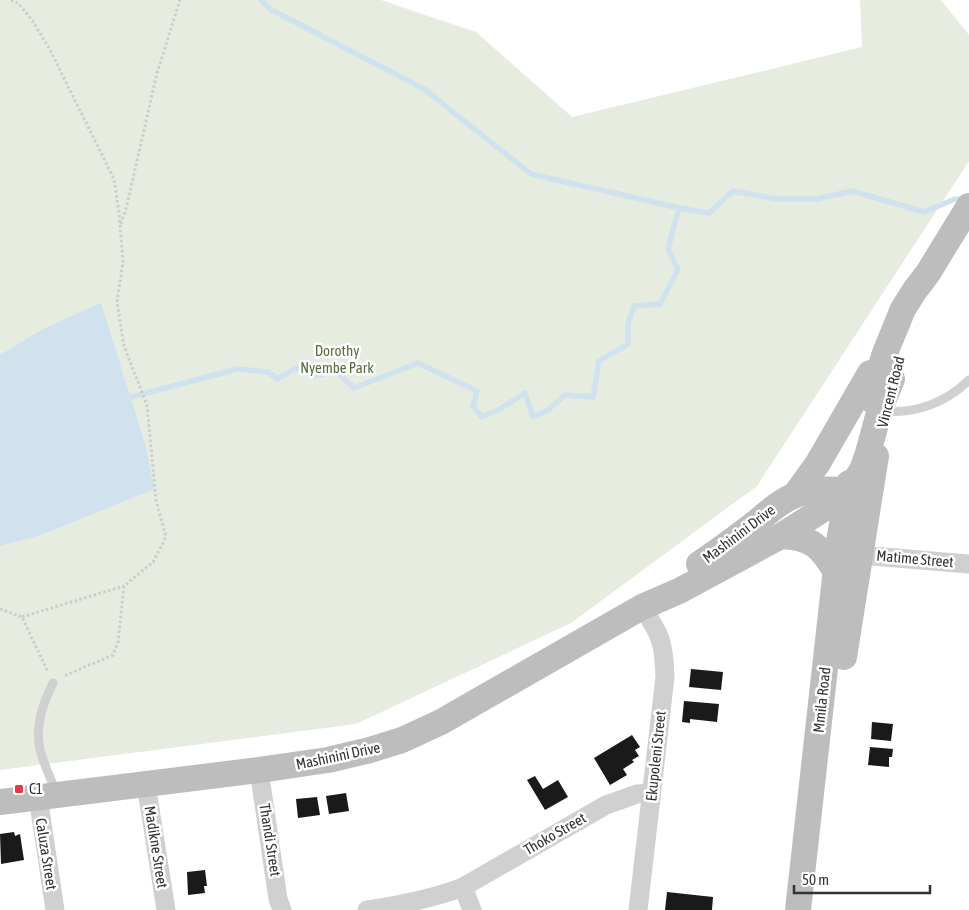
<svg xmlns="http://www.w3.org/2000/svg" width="969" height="910" font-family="'Asap Condensed',sans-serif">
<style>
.green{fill:#e6ecdf}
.water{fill:#cfe2ee}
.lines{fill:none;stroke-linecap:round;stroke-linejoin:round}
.stream{stroke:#cfe2ee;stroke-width:5.5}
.building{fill:#1a1a1a}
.path{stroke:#cdcdcd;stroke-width:3;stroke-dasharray:2.5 2.5;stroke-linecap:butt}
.lane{stroke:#d0d0d0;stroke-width:9}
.street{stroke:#d0d0d0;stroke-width:19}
.secondary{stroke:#bdbdbd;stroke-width:26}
.poi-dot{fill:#e63946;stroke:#fff;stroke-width:2}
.labels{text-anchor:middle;stroke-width:5;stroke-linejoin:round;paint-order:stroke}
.park-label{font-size:15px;fill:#56703f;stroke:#fff}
.street-label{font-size:15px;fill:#333;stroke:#fff}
.poi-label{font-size:15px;fill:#333;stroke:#fff;text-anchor:start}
</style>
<rect width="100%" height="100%" fill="#fff"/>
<polygon class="green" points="0,0 381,0 476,32 572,117 862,47 860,0 941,0 969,35 969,161 757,486 571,623 356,724 0,770"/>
<polygon class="water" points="101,303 146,447 154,489 41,535 0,546 0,355 45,328"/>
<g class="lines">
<g class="stream">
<polyline points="261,0 270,9 424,89 531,174 679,208 709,213 733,191 777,199 817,199 852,191 924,212 955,199 964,199"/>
<polyline points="124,399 237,369 268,372 277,379 296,368 314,376 336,371 354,388 418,363 477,391 473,407 482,417 500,409 525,393 533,417 548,410 565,395 593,397 599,361 628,344 628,323 634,306 660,304 678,270 668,249 679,208"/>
</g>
</g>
<g class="building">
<polygon points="691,669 723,672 721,690 689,687"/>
<polygon points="684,701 719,704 717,722 690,719 690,723 682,722"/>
<polygon points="872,722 893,724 891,741 871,739"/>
<polygon points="632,735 640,747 635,750 639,756 632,760 634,762 623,769 627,775 610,785 594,758"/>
<polygon points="870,747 893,749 892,757 889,757 889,767 868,765"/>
<polygon points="535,776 543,789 558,780 568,797 545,810 527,780"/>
<polygon points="346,793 349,811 329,814 326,796"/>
<polygon points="317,797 320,815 298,818 296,799"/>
<polygon points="14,832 15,836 20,834 24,860 1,864 0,834"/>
<polygon points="205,870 207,886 204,886 205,893 188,895 187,872"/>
<polygon points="667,892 713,897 712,910 665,910"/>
</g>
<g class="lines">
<g class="path">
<polyline points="11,0 18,3 32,20 49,48 114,179 119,213 123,262 117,302 124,346 147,405 156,500 166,537 153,562 124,586 118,642 113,655 64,676"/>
<polyline points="121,224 126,209 157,73 180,0"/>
<polyline points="0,609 22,617 48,672"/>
<polyline points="22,617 124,586"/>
</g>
<g class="lane">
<path d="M885,411C916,414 947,402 969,380"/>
<path d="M53,683C44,701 36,722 39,743C40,757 51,779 56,792"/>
</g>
<g class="street">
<polyline points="860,555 969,564"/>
<polyline points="259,770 278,899 282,910"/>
<polyline points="146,784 166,910"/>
<polyline points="38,797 55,910"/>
<polyline points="463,887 472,910"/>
<path d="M367,910C400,905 432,899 463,887L606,805L637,794L651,793"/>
<path d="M638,910L665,677C664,643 661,635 642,607"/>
</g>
<g class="secondary">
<polyline points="870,399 885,353 903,309 915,290 928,273 969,206"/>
<polyline points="795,495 818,463 870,373"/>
<path d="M781,536C812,537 821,547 836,572"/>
<path d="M699,564C716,553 733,540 749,528C768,513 784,496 808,491C821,488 834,490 847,490L853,498"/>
<polyline points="844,657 876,456"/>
<polyline points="0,802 259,770 328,760 370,750 402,740 441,722 642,607 679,591 781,536 839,499 855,481 862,470 868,453 880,409 892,379"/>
<polyline points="798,910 839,542 849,483"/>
</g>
</g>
<rect class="poi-dot" x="14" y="784" width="10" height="10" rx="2.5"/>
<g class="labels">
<g class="park-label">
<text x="337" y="356">Dorothy<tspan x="337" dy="17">Nyembe Park</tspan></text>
</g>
<g class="street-label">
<text transform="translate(891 392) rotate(-76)" y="5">Vincent Road</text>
<text transform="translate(739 534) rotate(-37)" y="5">Mashinini Drive</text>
<text transform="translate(915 559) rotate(5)" y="5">Matime Street</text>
<text transform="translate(822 700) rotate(-84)" y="5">Mmila Road</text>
<text transform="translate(338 756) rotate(-12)" y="5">Mashinini Drive</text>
<text transform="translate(656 756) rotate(-84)" y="5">Ekupoleni Street</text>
<text transform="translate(555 834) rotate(-30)" y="5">Thoko Street</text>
<text transform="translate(270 840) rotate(81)" y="5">Thandi Street</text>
<text transform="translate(156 847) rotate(81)" y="5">Madikne Street</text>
<text transform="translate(46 854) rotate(81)" y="5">Caluza Street</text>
</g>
<g class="poi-label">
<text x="29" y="794">C1</text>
</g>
</g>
<path d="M794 885v8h136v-8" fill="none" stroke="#333333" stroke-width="2.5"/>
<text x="802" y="885" font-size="15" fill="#333333" stroke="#ffffff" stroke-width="4" paint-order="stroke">50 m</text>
</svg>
